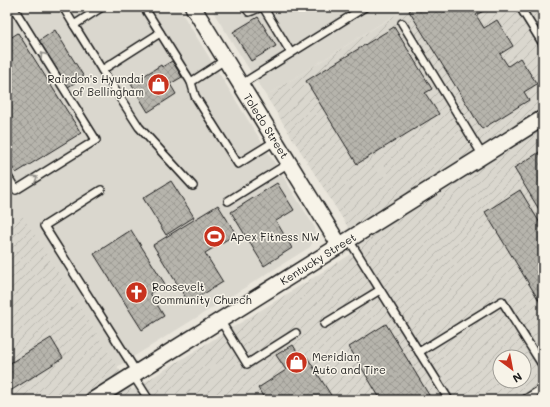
<svg xmlns="http://www.w3.org/2000/svg" width="550" height="407" font-family="Mali,sans-serif">
<style>
.built{fill:#dad7ce}
.industrial{fill:url(#industrial-furrows);fill-rule:evenodd}
.building{fill:url(#building-cross-hatch);stroke:#1c1c1c}
.lines{fill:none;stroke-linecap:round;stroke-linejoin:round}
.lane-casing{stroke:#1c1c1c;stroke-width:10}
.street-casing{stroke:#1c1c1c;stroke-width:18}
.lane{stroke:#f7f3e8;stroke-width:7}
.street{stroke:#f7f3e8;stroke-width:15}
.oneway{stroke:#94928c}
.labels{text-anchor:middle;stroke-width:3;stroke-linejoin:round;paint-order:stroke}
.poi-label{font-size:11px;fill:#1c1c1c;stroke:#f7f3e8;text-anchor:start}
.street-label{font-size:11px;fill:#1c1c1c;stroke:#f7f3e8}
</style>
<defs>
<pattern id="industrial-furrows" width="10" height="10" patternUnits="userSpaceOnUse"><rect width="10" height="10" fill="#dad7ce"/><path d="M-1 1l2-2M0 10L10 0M9 11l2-2" fill="none" stroke="#bab8b0"/></pattern>
<pattern id="building-cross-hatch" width="8" height="8" patternUnits="userSpaceOnUse"><rect width="8" height="8" fill="#b6b4ac"/><path d="M0 0l8 8M0 8l8-8" fill="none" stroke="#9c9a93"/></pattern>
</defs>
<rect width="100%" height="100%" fill="#eae6dc"/>
<filter id="ink" filterUnits="userSpaceOnUse"><feTurbulence type="fractalNoise" baseFrequency=".025" numOctaves="2"/><feDisplacementMap in="SourceGraphic" scale="8" xChannelSelector="R" yChannelSelector="G"/><feConvolveMatrix kernelMatrix="1 2 1 2 8 2 1 2 1" color-interpolation-filters="sRGB"/></filter>
<g filter="url(#ink)">
<g class="built">
<polygon points="36,7 178,7 315,228 315,238 310,247 117,367 22,216 7,224 7,25"/>
<polygon points="210,7 543,7 404,9 266,96"/>
</g>
<path class="industrial" d="M408,7H543V400H7V224L22,215L132,390L361,248L266,96ZM500,357H524V381H500Z"/>
<g class="building">
<polygon points="416,7 489,7 489,8 476,15 484,28 497,20 513,46 500,54 508,66 520,58 537,84 524,92 529,100 482,129 409,11"/>
<polygon points="258,17 276,46 251,61 233,32"/>
<polygon points="394,27 432,89 425,93 439,114 357,164 306,81"/>
<polygon points="55,30 84,77 68,87 39,41"/>
<polygon points="18,33 81,133 16,173 7,159 7,40"/>
<polygon points="172,61 182,77 170,84 176,94 148,112 131,84 161,65 162,67"/>
<polygon points="543,150 543,216 514,168"/>
<polygon points="171,181 194,217 166,235 143,198"/>
<polygon points="277,183 294,210 276,221 292,248 264,266 231,212"/>
<polygon points="520,190 543,228 543,307 485,212"/>
<polygon points="218,205 236,234 205,253 223,282 189,303 153,245"/>
<polygon points="131,230 165,284 150,293 164,316 142,330 94,254"/>
<polygon points="386,324 432,400 381,400 349,347"/>
<polygon points="51,338 63,358 7,393 7,365"/>
<polygon points="293,345 302,360 307,357 334,400 265,400 258,388 286,370 276,355"/>
</g>
<g class="lines">
<defs>
<g id="lane">
<polyline points="63,7 74,25 102,7"/>
<polyline points="144,7 191,82 195,96 238,164 275,141"/>
<polyline points="245,7 249,12 252,11 261,7"/>
<polyline points="263,7 291,53"/>
<polyline points="520,7 543,44"/>
<polyline points="402,23 483,156"/>
<polyline points="74,25 102,70 160,33"/>
<polyline points="102,70 139,127 193,186"/>
<polyline points="191,82 225,60"/>
<polyline points="240,85 365,7"/>
<polyline points="7,175 16,190 96,140 13,7"/>
<polyline points="101,190 44,226 137,373"/>
<polyline points="228,201 289,163"/>
<polyline points="349,240 449,400"/>
<polyline points="220,320 247,364 296,333"/>
<polyline points="324,324 380,290"/>
<polyline points="419,352 502,301 543,366"/>
<polyline points="133,375 149,400"/>
<polyline points="524,400 543,388"/>
</g>
<g id="street">
<polyline points="193,7 340,246"/>
<polyline points="93,400 543,118"/>
</g>
</defs>
<use href="#lane" class="lane-casing"/>
<use href="#street" class="street-casing"/>
<use href="#lane" class="lane"/>
<use href="#street" class="street"/>
</g>
<defs><path id="oneway-chevron" d="M-2-3.5L2.5 0L-2 3.5" fill="none" stroke-width="1.6" stroke-linecap="round" stroke-linejoin="round"/></defs>
<g class="oneway">
<use href="#oneway-chevron" transform="translate(43 55) rotate(-122)"/>
<use href="#oneway-chevron" transform="translate(35 178) rotate(-32)"/>
</g>
</g>
<defs>
<symbol id="shop-disc" viewBox="-11 -11 22 22"><circle r="9.5" fill="#c8321e" stroke="#f7f3e8"/><path d="M-5-2.5h2.3a2.7 3.5 0 0 1 5.4 0H5L5.5 6h-11ZM-1.5-2.5h3a1.5 2.3 0 0 0-3 0Z" fill="#fff"/></symbol>
<symbol id="stadium-disc" viewBox="-11 -11 22 22"><circle r="9.5" fill="#c8321e" stroke="#f7f3e8"/><path d="M0-5a6.5 5 0 1 0 0 10a6.5 5 0 1 0 0-10ZM-3.5-1.8h7v3.6h-7Z" fill="#fff"/></symbol>
<symbol id="church-disc" viewBox="-11 -11 22 22"><circle r="9.5" fill="#c8321e" stroke="#f7f3e8"/><path d="M-1.2-6h2.4v3.5h3.3v2.4h-3.3V6h-2.4V-.1h-3.3v-2.4h3.3Z" fill="#fff"/></symbol>
</defs>
<g fill-rule="evenodd">
<use href="#shop-disc" x="146" y="72" width="25" height="25"/>
<use href="#stadium-disc" x="202" y="224" width="25" height="25"/>
<use href="#church-disc" x="124" y="280" width="25" height="25"/>
<use href="#shop-disc" x="284" y="350" width="25" height="25"/>
</g>
<g class="labels">
<g class="poi-label">
<text x="144" y="83" text-anchor="end">Rairdon's Hyundai<tspan x="144" dy="13">of Bellingham</tspan></text>
<text x="230" y="241">Apex Fitness NW</text>
<text x="152" y="291">Roosevelt<tspan x="152" dy="13">Community Church</tspan></text>
<text x="312" y="361">Meridian<tspan x="312" dy="13">Auto and Tire</tspan></text>
</g>
<g class="street-label">
<text transform="translate(266 126) rotate(58)" y="4">Toledo Street</text>
<text transform="translate(318 259) rotate(-32)" y="4">Kentucky Street</text>
</g>
</g>
<rect width="550" height="407" fill="none" stroke="#f7f3e8" stroke-width="24"/>
<rect x="12" y="12" width="526" height="383" fill="none" stroke="#1c1c1c" stroke-width="1.5" filter="url(#ink)"/>
<g transform="translate(512 369) rotate(148)"><circle r="19" fill="#f7f3e8" stroke="#9f9d96"/>
<path d="M0-3L7 15L0 10L-7 15Z" fill="#c8321e"/>
<text y="-6" font-size="11" font-weight="bold" text-anchor="middle" fill="#1c1c1c">N</text>
</g>
</svg>
